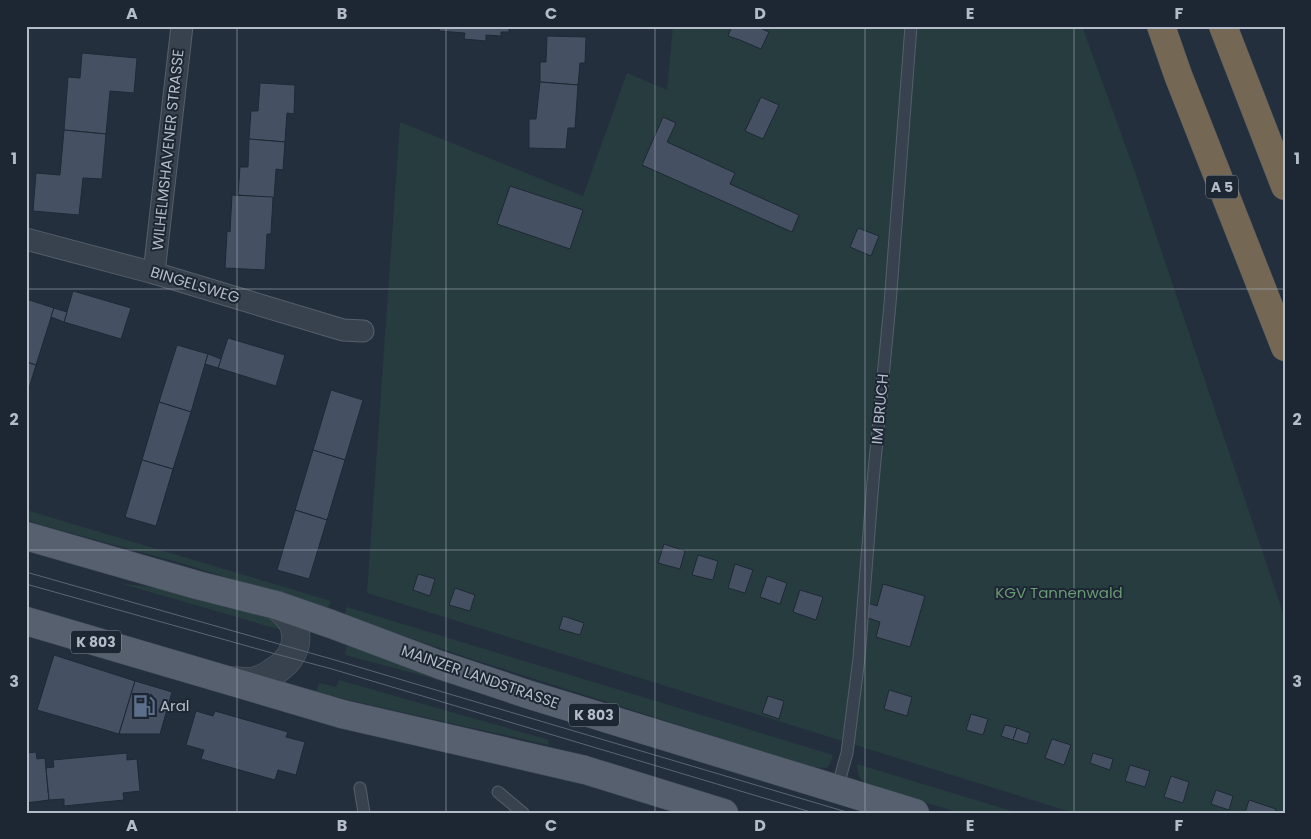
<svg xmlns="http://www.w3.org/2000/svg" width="1311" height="839" font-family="Poppins,sans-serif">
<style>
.green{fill:#263c3f}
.building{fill:#455162;stroke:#1f2835}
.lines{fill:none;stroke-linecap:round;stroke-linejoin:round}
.service-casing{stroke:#565f6c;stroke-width:13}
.minor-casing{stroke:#565f6c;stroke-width:23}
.tertiary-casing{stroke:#565f6c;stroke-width:29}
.primary-casing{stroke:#414a57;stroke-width:29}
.motorway-casing{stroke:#434c59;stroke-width:29}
.service{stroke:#38414e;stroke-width:11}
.minor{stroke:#38414e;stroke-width:21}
.tertiary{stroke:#38414e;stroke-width:28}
.primary{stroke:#56606e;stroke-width:28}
.motorway{stroke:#746855;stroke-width:28}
.tram{stroke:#5a6575;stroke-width:1}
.grid{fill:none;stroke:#b4bcc9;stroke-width:1;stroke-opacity:0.55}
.labels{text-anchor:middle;stroke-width:4;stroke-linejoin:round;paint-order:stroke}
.shield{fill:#1d2633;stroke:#878f9c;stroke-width:1}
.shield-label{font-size:14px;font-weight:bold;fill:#b4bcc9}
.street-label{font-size:15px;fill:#b4bcc9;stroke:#1d2633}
.park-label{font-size:15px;fill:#6b9a76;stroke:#1d2633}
.poi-label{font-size:15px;fill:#b4bcc9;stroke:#1d2633;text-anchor:start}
.neatline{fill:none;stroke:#b4bcc9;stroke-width:2}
.grid-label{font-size:16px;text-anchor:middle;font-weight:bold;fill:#b4bcc9}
</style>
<rect width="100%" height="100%" fill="#242f3e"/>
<g class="green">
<polygon points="673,26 1082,26 1135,172 1285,619 1285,813 1074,813 367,593 400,122 583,196 627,73 667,90"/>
<polygon points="26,510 331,601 327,610 280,594 177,562 38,524 26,519"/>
<polygon points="119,583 188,592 270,615 278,622 281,630"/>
<polygon points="347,607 833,755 830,764 827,768 811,767 469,658 344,616"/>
<polygon points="334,636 557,717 424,676 345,655 347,645 332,640"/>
<path d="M339,680L549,740L548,745C471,727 393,711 316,692L319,683L336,687Z"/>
<path d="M857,764L1018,813H960L871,786C859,779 858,778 857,764Z"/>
</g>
<g class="building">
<polygon points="440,26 509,26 509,32 501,32 501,36 486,35 486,41 464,39 465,33 439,31"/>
<polygon points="732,26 756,26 769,32 761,49 740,40 728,36"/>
<polygon points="547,36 586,37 585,63 580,63 578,85 540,82 540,62 546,62"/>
<polygon points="82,53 137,58 134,93 110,91 106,134 64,130 68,77 80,78"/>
<polygon points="540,82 578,85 575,128 568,128 566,149 529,148 529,119 536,119"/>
<polygon points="260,83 295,85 294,114 287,113 285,142 249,139 251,111 258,111"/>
<polygon points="761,97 779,105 763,139 745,131"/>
<polygon points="663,117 676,123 667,142 735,173 730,184 799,215 792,232 642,165"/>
<polygon points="64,130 106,134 102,179 83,178 79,215 33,211 36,173 60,175"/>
<polygon points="249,139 285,142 283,170 276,169 274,198 238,195 240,167 248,167"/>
<polygon points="510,186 583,210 570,249 497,224"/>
<polygon points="232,195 273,197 271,234 267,234 265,270 225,268 227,231 230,232"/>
<polygon points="858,228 879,236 871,256 850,247"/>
<polygon points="73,291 131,308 121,339 64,322"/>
<polygon points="26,299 54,308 36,365 26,362"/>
<polygon points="54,308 67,312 64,322 51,317"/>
<polygon points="228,338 285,355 276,386 218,368"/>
<polygon points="177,345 208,354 191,412 159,402"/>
<polygon points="208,354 221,359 218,368 205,364"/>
<polygon points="26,362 36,365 26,398"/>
<polygon points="331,390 363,400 345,460 313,450"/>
<polygon points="159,402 191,412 173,469 142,460"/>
<polygon points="313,450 345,460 327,520 295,510"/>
<polygon points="142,460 173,469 156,526 125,517"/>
<polygon points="295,510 327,520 309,579 277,570"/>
<polygon points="664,544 685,551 680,569 658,563"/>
<polygon points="698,555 718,561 713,580 692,575"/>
<polygon points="735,564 753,570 745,593 728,588"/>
<polygon points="418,574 435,579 430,596 413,590"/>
<polygon points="767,576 787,583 780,604 760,597"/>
<polygon points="883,584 925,596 910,647 876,637 880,622 865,617 868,603 877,606"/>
<polygon points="455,588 475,595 470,611 449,605"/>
<polygon points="800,590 823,597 816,620 793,612"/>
<polygon points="563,616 584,623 580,635 559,629"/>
<polygon points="54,655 135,681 119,734 37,710"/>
<polygon points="135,681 172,692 160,734 119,734"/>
<polygon points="889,690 912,697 907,716 884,709"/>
<polygon points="768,696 784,701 779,719 762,713"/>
<polygon points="196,711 213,716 215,711 288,732 286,737 305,742 296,775 278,770 275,780 201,759 204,750 186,745"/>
<polygon points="971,714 988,719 983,735 966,730"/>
<polygon points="1005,725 1017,728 1013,740 1001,736"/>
<polygon points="1017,728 1030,733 1027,744 1013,740"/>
<polygon points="1052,739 1071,745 1064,765 1045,758"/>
<polygon points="36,752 37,759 45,758 49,800 26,803 26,753"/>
<polygon points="127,753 127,760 137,759 140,791 123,793 124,800 64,806 64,799 49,800 46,768 54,767 53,760"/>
<polygon points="1093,753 1113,759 1110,770 1090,763"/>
<polygon points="1130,765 1150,771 1145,787 1125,781"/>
<polygon points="1171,776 1189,782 1183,803 1164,797"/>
<polygon points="1216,790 1233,796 1229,810 1211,804"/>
<polygon points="1249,800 1276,809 1274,813 1245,813"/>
</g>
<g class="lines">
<defs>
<g id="service">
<polyline points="360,788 364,813"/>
<polyline points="837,789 847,753 859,658 873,482 890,304 911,26"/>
<polyline points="498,792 523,813"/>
</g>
<g id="minor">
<polyline points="26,239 154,273 343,330 363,331"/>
<polyline points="154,273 182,26"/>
</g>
<path id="tertiary" d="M232,681C239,681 248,682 255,681C262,679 268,676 273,672C290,662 300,646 294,626C291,617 283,611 276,605"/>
<g id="primary">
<polyline points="26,536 197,585 276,605 331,624 440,665 530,695 915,813"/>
<polyline points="26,621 342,714 585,770 724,813"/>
</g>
<g id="motorway">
<polyline points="1161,26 1178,75 1285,347"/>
<polyline points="1223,26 1285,186"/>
</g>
</defs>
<use href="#service" class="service-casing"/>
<use href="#minor" class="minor-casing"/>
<use href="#tertiary" class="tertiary-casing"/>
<use href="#primary" class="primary-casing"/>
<use href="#motorway" class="motorway-casing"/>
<use href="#service" class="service"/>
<use href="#minor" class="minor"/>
<use href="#tertiary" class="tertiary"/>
<use href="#primary" class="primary"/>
<use href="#motorway" class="motorway"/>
<g class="tram">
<polyline points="26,572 335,660 850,813"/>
<polyline points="26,584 272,653 332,669 814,813"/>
</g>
</g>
<path class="grid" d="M237,26V813M446,26V813M655,26V813M865,26V813M1074,26V813M26,289H1285M26,550H1285"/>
<defs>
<symbol id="fuel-bare" viewBox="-9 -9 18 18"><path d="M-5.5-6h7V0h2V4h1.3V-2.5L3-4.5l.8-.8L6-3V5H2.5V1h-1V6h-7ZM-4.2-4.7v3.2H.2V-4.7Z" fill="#5c6f8a" stroke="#1d2633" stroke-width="2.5" paint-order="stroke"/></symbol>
</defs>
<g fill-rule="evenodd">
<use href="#fuel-bare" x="128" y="690" width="32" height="32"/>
</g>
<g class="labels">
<g class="shield">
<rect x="1206" y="175.5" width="32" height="23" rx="4"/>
<rect x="71" y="630.5" width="50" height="23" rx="4"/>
<rect x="569" y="703.5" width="50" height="23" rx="4"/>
</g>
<g class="shield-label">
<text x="1222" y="192">A 5</text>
<text x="96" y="647">K 803</text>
<text x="594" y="720">K 803</text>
</g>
<g class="street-label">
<text transform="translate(168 150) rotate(-84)" y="5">WILHELMSHAVENER STRASSE</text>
<text transform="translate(195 285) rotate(17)" y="5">BINGELSWEG</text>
<text transform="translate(880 409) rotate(-85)" y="5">IM BRUCH</text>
<text transform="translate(480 677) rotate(19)" y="5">MAINZER LANDSTRASSE</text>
</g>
<g class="park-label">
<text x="1059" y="598">KGV Tannenwald</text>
</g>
<g class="poi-label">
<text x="160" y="711">Aral</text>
</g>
</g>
<rect width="1311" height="839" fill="none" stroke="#1d2633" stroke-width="55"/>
<rect x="28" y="28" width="1256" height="784" class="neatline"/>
<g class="grid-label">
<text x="132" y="19">A</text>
<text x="342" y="19">B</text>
<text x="551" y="19">C</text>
<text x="760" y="19">D</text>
<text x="970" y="19">E</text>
<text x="1179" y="19">F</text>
<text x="14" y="164">1</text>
<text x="1297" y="164">1</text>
<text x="14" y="425">2</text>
<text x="1297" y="425">2</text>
<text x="14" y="687">3</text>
<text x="1297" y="687">3</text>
<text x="132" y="831">A</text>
<text x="342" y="831">B</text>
<text x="551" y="831">C</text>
<text x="760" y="831">D</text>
<text x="970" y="831">E</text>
<text x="1179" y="831">F</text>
</g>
</svg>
